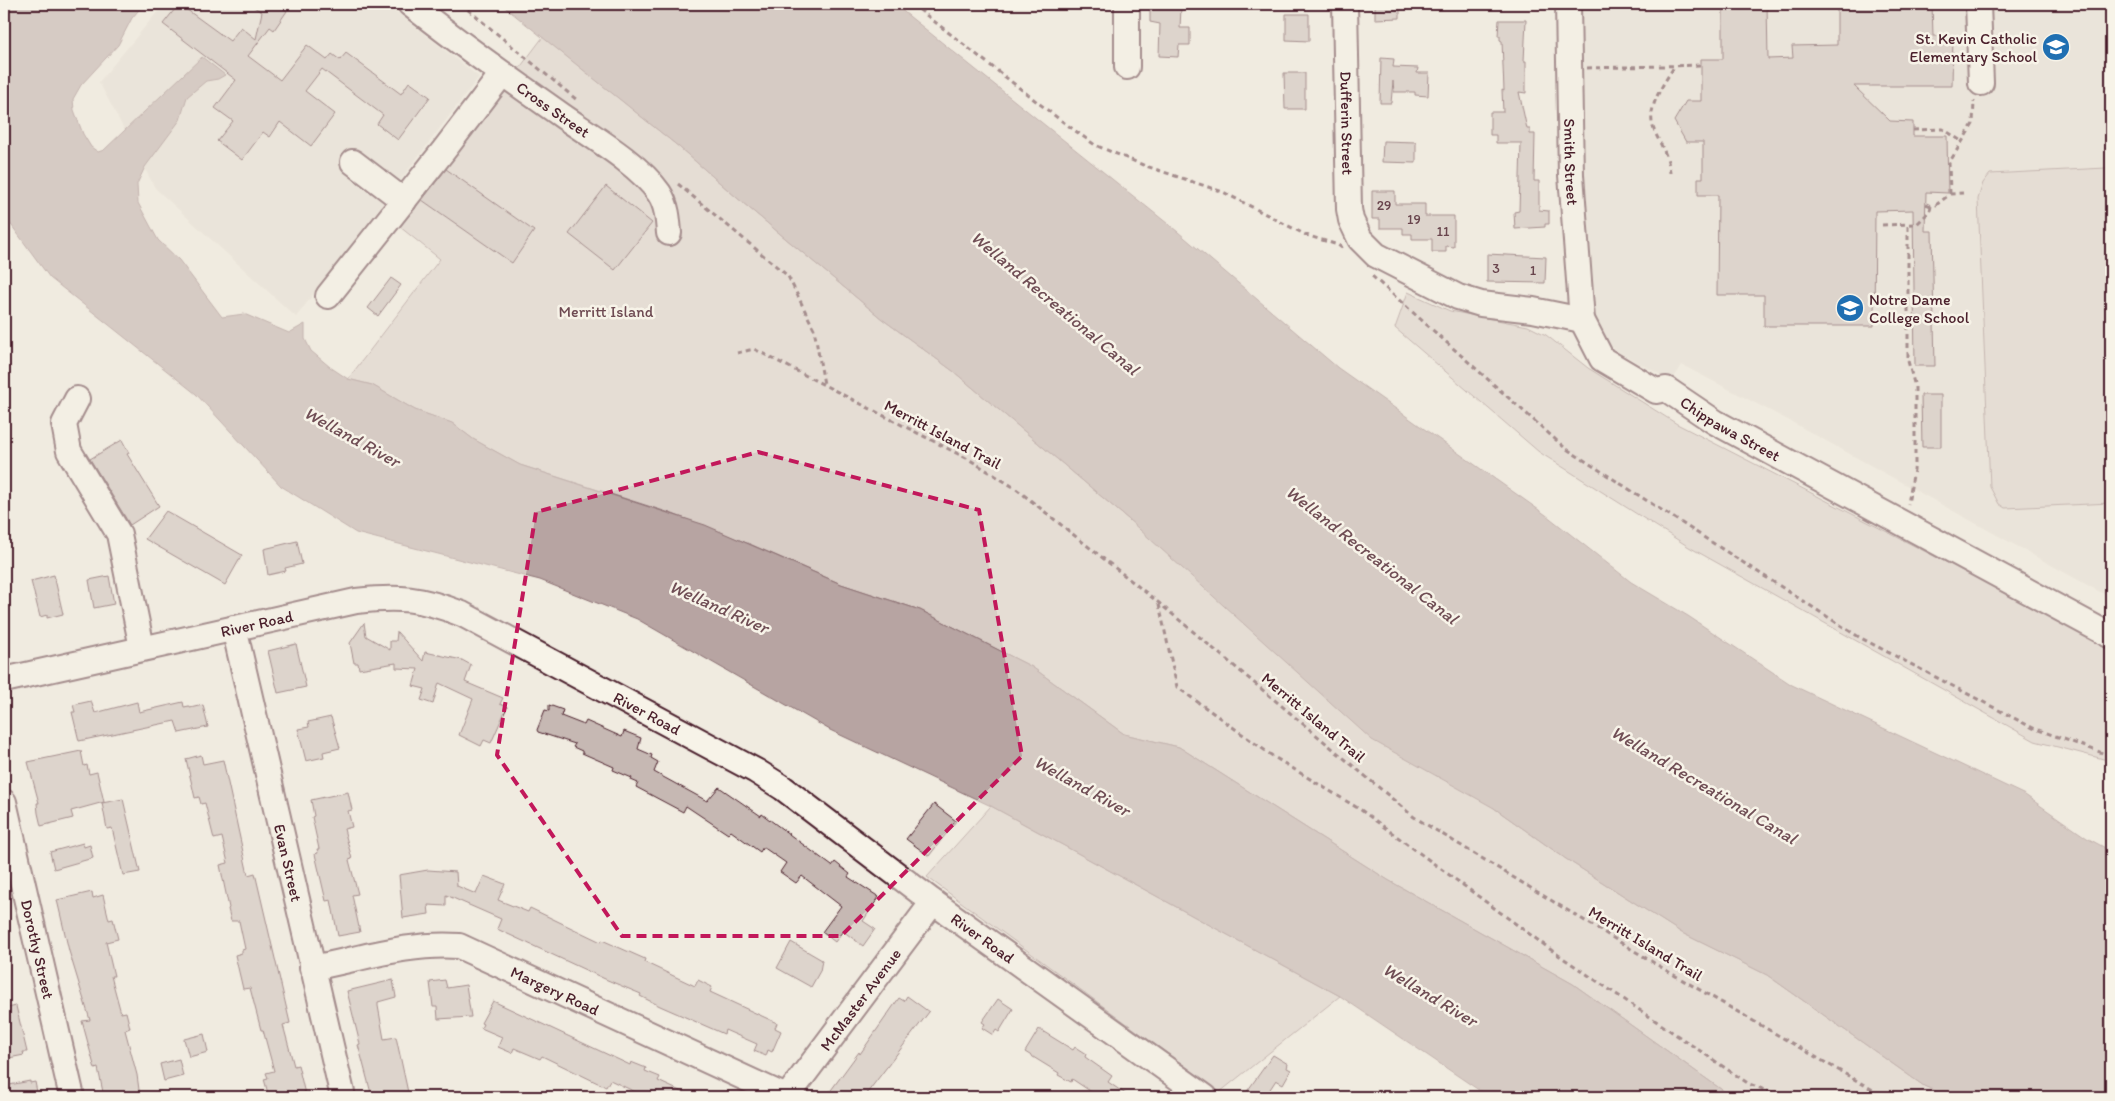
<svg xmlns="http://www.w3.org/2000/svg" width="2115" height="1101" font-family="Itim,sans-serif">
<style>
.built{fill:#e3dcd2}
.green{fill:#d8cdc6;stroke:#917678}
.water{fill:#b7a4a2;stroke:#8b6f72}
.building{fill:#c6b8b3;stroke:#4a1f2b}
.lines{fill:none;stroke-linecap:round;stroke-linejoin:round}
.minor-casing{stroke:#4a1f2b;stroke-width:28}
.path{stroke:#4a1f2b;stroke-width:3;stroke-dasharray:5 4;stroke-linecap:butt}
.minor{stroke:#f7f3e8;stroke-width:24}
.marked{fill:none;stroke:#c2185b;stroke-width:4;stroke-dasharray:10 6;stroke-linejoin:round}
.labels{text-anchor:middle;stroke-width:5;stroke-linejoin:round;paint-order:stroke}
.number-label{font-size:14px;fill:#69454d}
.poi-label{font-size:16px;fill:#4a1f2b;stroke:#f7f3e8;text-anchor:end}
.street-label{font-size:16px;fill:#4a1f2b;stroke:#f7f3e8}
.park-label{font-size:16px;fill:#6e4a52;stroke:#f7f3e8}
.water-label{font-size:18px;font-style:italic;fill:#704e55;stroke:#f7f3e8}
</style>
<rect width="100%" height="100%" fill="#f0ebe0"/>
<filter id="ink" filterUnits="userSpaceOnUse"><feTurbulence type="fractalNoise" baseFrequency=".02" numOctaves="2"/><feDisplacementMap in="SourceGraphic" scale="10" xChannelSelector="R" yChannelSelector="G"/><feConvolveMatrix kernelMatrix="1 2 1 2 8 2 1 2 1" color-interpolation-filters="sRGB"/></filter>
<g filter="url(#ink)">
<g class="built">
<polygon points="164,4 386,4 479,77 296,317 155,188 99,82"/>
<polygon points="1582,4 2111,4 2111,598 1790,421 1682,365 1672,381 1617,351 1601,337 1592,320 1587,295"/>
</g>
<g class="green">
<polygon points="543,37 679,147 736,197 882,319 953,371 1128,519 1494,808 1566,859 1682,933 1767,975 1924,1086 1949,1097 1732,1097 1573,984 1388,880 1179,747 1124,734 1032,667 920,610 841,584 752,545 670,513 520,465 473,439 452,423 415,410 372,385 348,379 440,259 400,227"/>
<polygon points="2106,168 2111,174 2111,503 2005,508 1999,504 1990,487 1978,199 1983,183 1990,174"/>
<polygon points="1408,292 1450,311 1528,326 1546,335 1588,368 1677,424 2111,647 2111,761 2035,741 1689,547 1539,452 1395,328"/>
<polygon points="991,806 1340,996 1220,1092 927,877"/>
</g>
<g class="water">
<polygon points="4,4 144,4 132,18 118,45 81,85 73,99 74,110 83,134 91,147 98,152 104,150 202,57 225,75 218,79 206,81 187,97 180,120 145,167 137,184 138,203 158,240 179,260 222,317 244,314 289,333 305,324 305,339 311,351 330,367 348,379 372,385 415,410 452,423 473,439 520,465 705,525 841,584 920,610 1032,667 1124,734 1179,747 1388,880 1573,984 1732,1097 1489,1097 1340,996 991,806 830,730 637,619 540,580 356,533 281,486 196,394 50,278 4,215"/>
<polygon points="501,4 894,4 1178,232 1338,368 1546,515 1631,582 1688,616 1792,685 2025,795 2087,838 2111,851 2111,1097 1949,1097 1924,1086 1767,975 1682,933 1566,859 1494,808 1372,740 1128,519 953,371 882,319 736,197 679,147"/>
</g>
<g class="building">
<polygon points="179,4 230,41 241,27 256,39 262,12 249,4 277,4 287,11 274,30 270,27 248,56 280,80 307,45 327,60 332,54 340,60 346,53 401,94 409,82 430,97 398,140 377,124 383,115 322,69 305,91 335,114 311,146 280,122 270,137 263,132 242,160 217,141 233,121 215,108 236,80 163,24"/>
<polygon points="1375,4 1400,4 1400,18 1375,19"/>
<polygon points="1723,4 1767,4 1768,59 1793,58 1792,46 1837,45 1837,4 1932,4 1933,36 1953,36 1952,86 1854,86 1890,121 1913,122 1913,136 1947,136 1948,193 1926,192 1925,231 1932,231 1935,366 1915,366 1913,210 1875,211 1874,326 1764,326 1764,295 1717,295 1718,195 1698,195 1698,178 1703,178 1703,142 1686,142 1674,121 1686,101 1701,101 1701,59 1723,59"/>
<polygon points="1155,7 1181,8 1180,28 1190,28 1190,45 1179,45 1178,57 1159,56 1160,24 1150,22 1150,9 1155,9"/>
<polygon points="1286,14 1309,14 1309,41 1286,40"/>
<polygon points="1499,20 1526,20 1524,61 1526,61 1526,93 1519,92 1527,129 1530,129 1530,134 1535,134 1534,181 1539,181 1539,210 1549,211 1549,224 1545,224 1545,227 1515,229 1514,212 1519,211 1521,143 1496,143 1496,135 1490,135 1490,112 1503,112 1502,90 1504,91 1502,41 1500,40 1500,36 1498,36"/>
<polygon points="1381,58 1394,59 1393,67 1418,68 1417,73 1429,73 1428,96 1415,95 1415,92 1394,92 1393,81 1391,103 1380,103"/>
<polygon points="1284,73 1305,73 1305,109 1285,109"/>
<polygon points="1383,141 1416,142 1416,163 1382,162"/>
<polygon points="446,169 534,231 512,263 422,200"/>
<polygon points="606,186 652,223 615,270 569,234"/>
<polygon points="1372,191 1395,191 1395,204 1425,204 1425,216 1454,216 1454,247 1446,246 1446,252 1432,252 1432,239 1412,239 1412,234 1403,234 1403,228 1380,228 1380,219 1372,219"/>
<polygon points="1487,254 1546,257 1545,283 1487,282"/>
<polygon points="391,278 401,285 378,316 368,308"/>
<polygon points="1921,395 1941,395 1941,447 1922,447"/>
<polygon points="122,440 129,453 127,454 159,506 130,525 90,459"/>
<polygon points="166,511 242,555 225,585 145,539"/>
<polygon points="297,541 302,564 285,568 286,571 268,575 264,549"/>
<polygon points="54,575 63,614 47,618 47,615 40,617 31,581"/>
<polygon points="109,576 114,604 94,608 89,580"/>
<polygon points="364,623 366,636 390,650 390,641 396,641 397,632 423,661 425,652 462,660 471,665 465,682 503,698 500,704 507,707 491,743 484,740 481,746 459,735 473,699 439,683 433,704 421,700 425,689 413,686 418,669 396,668 396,663 359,669 358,663 354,663 350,643"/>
<polygon points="296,644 306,687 278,693 268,651"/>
<polygon points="91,701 95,713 137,702 139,712 183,702 184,707 189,706 190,708 203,705 208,727 179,733 175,721 79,741 72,712 75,712 73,705"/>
<polygon points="549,705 563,710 561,716 584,725 586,721 622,737 624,731 641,738 638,749 652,755 651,758 658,762 654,772 707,801 719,787 761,816 762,814 832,866 835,862 850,874 848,877 879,897 863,921 875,929 863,946 843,931 835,942 822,932 841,906 802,876 796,883 780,872 786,863 763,847 760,852 731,831 728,834 686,806 683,812 636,787 638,783 631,780 632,778 613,770 614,767 582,753 582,751 573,747 575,744 538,732 537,730 545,710 549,711"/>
<polygon points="331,717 340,748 323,752 324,757 306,761 298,729 309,727 308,722"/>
<polygon points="81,751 84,766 87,765 89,774 97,772 104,802 71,811 73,818 41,826 38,813 37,803 39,803 28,762"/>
<polygon points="201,755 203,764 223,760 248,875 255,873 290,1023 283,1025 294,1066 298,1065 305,1094 290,1097 269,1097 264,1079 268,1078 266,1073 274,1071 263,1030 261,1030 250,988 243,989 235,955 242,953 242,950 245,949 239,921 231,921 228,909 229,908 220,865 228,863 222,837 214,839 205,803 201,804 199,797 195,798 186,759"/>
<polygon points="348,792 352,810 348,811 352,827 344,829 352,859 349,860 358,894 352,895 360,932 338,936 331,900 326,901 315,854 318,853 317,849 319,849 312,817 314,816 311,800"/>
<polygon points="123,799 140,872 123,875 112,828 107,829 102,803"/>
<polygon points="934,804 956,821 929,856 906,839"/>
<polygon points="83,843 84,847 90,845 93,858 54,869 50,852"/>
<polygon points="428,870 456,872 457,886 476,894 484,876 505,884 498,900 528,912 530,908 601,942 602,940 645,959 644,962 695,986 698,980 712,987 710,992 777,1023 775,1028 781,1031 772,1052 768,1050 766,1056 754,1051 757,1044 725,1030 724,1034 660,1006 640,996 641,994 605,979 497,929 501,919 446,895 446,906 428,905 429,914 403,918 399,875"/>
<polygon points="92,892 93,898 103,895 109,920 113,919 118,939 106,942 114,976 111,976 121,1013 126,1012 130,1028 125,1030 137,1075 140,1097 104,1097 98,1068 95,1069 82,1021 90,1020 69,951 57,900"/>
<polygon points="791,942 822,960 820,971 811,987 777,968"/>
<polygon points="393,980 396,997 378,1002 378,1006 384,1039 396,1037 409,1097 372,1097 362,1059 358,1045 360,1044 347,991"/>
<polygon points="445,980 447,988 466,985 471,1017 438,1019 437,1007 433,1007 430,982"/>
<polygon points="907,996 929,1012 864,1097 826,1097 859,1052 860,1054 899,998 904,1001"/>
<polygon points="998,999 1013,1009 999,1032 996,1030 993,1035 982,1028 985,1024 982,1022"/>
<polygon points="493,1001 630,1065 631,1062 646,1068 645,1071 660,1077 658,1081 693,1097 646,1097 610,1080 606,1087 542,1056 540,1059 514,1048 512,1053 498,1047 502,1037 481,1028 483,1024 481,1023"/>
<polygon points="16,1006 27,1052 23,1052 24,1055 4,1059 4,1009"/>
<polygon points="1039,1029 1073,1050 1075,1047 1086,1054 1085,1057 1112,1076 1108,1082 1130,1097 1099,1097 1072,1079 1071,1082 1058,1075 1059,1073 1025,1052"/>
<polygon points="204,1034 208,1052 189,1057 184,1039"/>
<polygon points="1273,1055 1288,1064 1287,1068 1291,1070 1283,1084 1276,1080 1265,1097 1243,1097"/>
<polygon points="179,1059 183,1076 164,1081 160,1064"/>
<polygon points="30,1081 30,1083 35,1082 38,1097 4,1097 4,1086"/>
</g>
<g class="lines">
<defs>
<g id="minor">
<path id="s1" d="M410,4C460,44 511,80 564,117C593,137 639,164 659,193C667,205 668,219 669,233"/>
<polyline points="1127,4 1127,67"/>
<path id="s2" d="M1345,4L1349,209L1351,220L1360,239L1376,255L1458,297L1481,304L1533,310L1582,320"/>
<path id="s3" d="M1568,4L1571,175L1582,320L1602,359L1656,391L1666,389L1715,422L2111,636"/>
<polyline points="1978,4 1981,83"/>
<polyline points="353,162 404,201"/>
<polyline points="328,296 444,150 502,74"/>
<polyline points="77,399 64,424 69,451 119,534 142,648"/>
<path id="s4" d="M234,628L343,1097"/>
<path id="s5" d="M4,680L356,601C399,596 421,598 462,614L756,771L783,788L933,902L1205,1097"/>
<path id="s6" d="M4,802L72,1097"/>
<path id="s7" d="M312,968C360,959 410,942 459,946L786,1097"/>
<path id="s8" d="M787,1097L933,902"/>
</g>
</defs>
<use href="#minor" class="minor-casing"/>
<g class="path">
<polyline points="461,4 577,100"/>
<polyline points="912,4 1059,119 1095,145 1143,165 1223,192 1306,235 1338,245 1342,248"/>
<polyline points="1587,68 1701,65"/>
<polyline points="1913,130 1943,129 1963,142"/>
<path d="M1670,173C1669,157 1661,146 1655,132C1644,110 1663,85 1674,67"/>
<polyline points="678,184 788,276 814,329 824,384"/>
<polyline points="1950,194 1949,163 1973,124 1974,101"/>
<polyline points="1926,204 1931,206"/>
<polyline points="1882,225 1917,224 1930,211 1931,206 1936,205 1950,194 1963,193"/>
<polyline points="1908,226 1908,361 1915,387 1915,464 1908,504"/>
<polyline points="1372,276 1565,448 1859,637 2033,728 2111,756"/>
<polyline points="737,353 754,349 970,460 1015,488 1159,603 1414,817 1674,975 1885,1097"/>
<polyline points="1159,604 1177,687 1274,757 1361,810 1554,952 1749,1084 1785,1097"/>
</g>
<use href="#minor" class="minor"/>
</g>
</g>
<path d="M0 0H2115V1101H0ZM758,452L979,510L1022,756L841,936H622L497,755L536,512Z" fill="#f0ebe0" fill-opacity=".55" fill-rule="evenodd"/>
<path class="marked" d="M758,452L979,510L1022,756L841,936H622L497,755L536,512Z"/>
<defs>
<symbol id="school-disc" viewBox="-11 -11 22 22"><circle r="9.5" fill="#1f6fb2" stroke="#f7f3e8"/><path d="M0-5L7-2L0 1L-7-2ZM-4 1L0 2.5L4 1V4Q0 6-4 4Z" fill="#fff"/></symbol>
</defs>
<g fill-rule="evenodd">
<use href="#school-disc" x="2040" y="31" width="32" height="32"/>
<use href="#school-disc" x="1834" y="292" width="32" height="32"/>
</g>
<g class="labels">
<g class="number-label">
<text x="1384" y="210">29</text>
<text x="1414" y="224">19</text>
<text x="1443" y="236">11</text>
<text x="1496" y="273">3</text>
<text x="1533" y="275">1</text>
</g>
<g class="poi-label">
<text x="2037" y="44">St. Kevin Catholic<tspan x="2037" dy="18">Elementary School</tspan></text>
<text x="1869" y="305" text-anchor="start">Notre Dame<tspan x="1869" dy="18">College School</tspan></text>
</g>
<g class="street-label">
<text dy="6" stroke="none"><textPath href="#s1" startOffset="178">Cross Street</textPath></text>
<text dy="6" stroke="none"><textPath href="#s2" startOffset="119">Dufferin Street</textPath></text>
<text dy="6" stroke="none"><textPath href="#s3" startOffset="158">Smith Street</textPath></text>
<text dy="6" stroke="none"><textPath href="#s3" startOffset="509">Chippawa Street</textPath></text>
<text transform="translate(943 434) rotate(28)" y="6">Merritt Island Trail</text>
<text dy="6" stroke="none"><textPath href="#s5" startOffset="259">River Road</textPath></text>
<text dy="6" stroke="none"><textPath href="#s5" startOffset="679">River Road</textPath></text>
<text transform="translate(1314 717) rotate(40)" y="6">Merritt Island Trail</text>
<text dy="6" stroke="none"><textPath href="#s4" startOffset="241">Evan Street</textPath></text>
<text dy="6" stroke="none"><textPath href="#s5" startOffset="1084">River Road</textPath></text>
<text transform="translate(1646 943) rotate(31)" y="6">Merritt Island Trail</text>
<text dy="6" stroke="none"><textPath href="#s6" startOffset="151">Dorothy Street</textPath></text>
<text dy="6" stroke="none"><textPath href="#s7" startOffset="255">Margery Road</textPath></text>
<text dy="6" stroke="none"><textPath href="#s8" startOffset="122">McMaster Avenue</textPath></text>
</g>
<g class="park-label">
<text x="606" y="317">Merritt Island</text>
</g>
<g class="water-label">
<text transform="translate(1055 303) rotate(40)" y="6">Welland Recreational Canal</text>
<text transform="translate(352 437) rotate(29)" y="6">Welland River</text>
<text transform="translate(1372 555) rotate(38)" y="6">Welland Recreational Canal</text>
<text transform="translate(719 607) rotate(24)" y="6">Welland River</text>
<text transform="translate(1704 785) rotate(31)" y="6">Welland Recreational Canal</text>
<text transform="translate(1082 786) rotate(29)" y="6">Welland River</text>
<text transform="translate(1430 995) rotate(31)" y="6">Welland River</text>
</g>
</g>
<rect width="2115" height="1101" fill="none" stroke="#f7f3e8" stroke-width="20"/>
<rect x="10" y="10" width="2095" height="1081" fill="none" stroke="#4a1f2b" stroke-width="2" filter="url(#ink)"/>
</svg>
